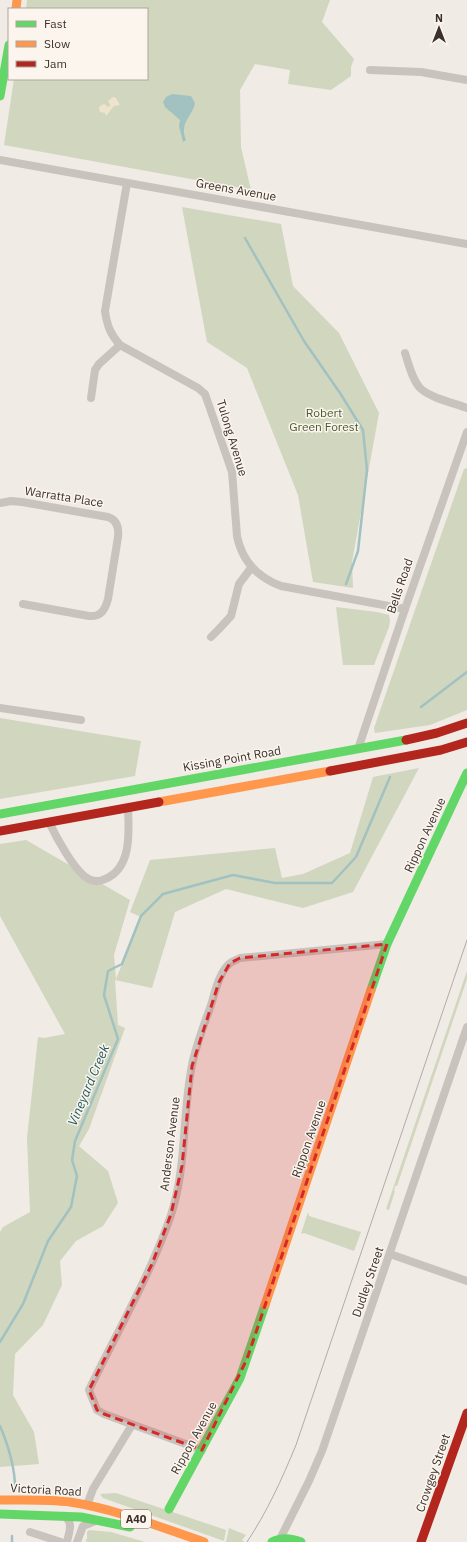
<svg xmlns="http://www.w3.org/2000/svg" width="467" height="1542" font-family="'IBM Plex Sans',sans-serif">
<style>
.green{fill:#d1d6bf}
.sand{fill:#efe3cc}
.water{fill:#a1c2c1}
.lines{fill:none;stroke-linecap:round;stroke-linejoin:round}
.stream{stroke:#a1c2c1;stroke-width:2.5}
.street{stroke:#c9c3be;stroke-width:8}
.fast{stroke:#63d668;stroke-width:9}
.slow{stroke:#ff974d;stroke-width:9}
.jam{stroke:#b3261e;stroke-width:9}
.tram{stroke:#b1aca8;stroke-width:1}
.marked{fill:#d62828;fill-opacity:0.2;stroke:#d62828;stroke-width:3;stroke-dasharray:8 5;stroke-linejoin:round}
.labels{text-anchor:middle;stroke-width:3;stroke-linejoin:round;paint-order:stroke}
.shield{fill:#fbf5ee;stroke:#756b66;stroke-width:1}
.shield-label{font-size:11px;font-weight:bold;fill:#3b302b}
.street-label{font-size:12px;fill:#3b302b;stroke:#fbf5ee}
.park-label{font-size:12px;fill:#4a5a2e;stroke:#fbf5ee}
.water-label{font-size:13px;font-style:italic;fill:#1f5a5e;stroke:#fbf5ee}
</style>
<rect width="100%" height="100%" fill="#f0ebe5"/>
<g class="green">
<polygon points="27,0 330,0 322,22 354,59 351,67 351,76 331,90 288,84 290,70 255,64 240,90 241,147 251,190 4,145 14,79 147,79 147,9 26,9"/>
<polygon points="182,207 281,224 293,286 339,333 379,413 352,562 353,588 313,582 298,495 247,368 207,342"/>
<polygon points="467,468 467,710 430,725 375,733 374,728 464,469"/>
<polygon points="336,607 377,612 389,615 390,621 389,627 374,665 343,665"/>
<polygon points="0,718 141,741 135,776 0,799"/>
<polygon points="419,768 353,892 303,908 226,889 175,912 152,988 115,980 118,1025 125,1028 89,1129 79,1146 108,1171 118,1203 103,1226 76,1241 60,1261 62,1285 43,1325 15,1354 13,1395 34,1432 39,1464 0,1467 0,1232 3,1227 30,1212 27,1138 38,1037 44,1038 65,1034 0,916 0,844 26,840 130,900 114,955 116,979 141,917 130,912 150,860 275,848 282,878 303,874 350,853 373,777"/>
<polygon points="467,971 467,979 397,1186 395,1186 394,1191 395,1191 389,1210 386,1209"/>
<polygon points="308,1212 309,1216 361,1232 354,1251 304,1233 301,1234"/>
<polygon points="116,1493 226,1530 224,1541 103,1498 100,1494"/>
<polygon points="229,1528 246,1535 242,1540 244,1542 226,1542"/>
<polygon points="89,1530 111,1532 145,1542 87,1542 85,1540 87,1539 87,1532"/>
</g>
<polygon class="sand" points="113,97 116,98 120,105 114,106 106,116 105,113 100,112 99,107 104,104 108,107 110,106 110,104 108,101"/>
<path class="water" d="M172,94L191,96L195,103C192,118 179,122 186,140L183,142L179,126L180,120L165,107L163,102L166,97Z"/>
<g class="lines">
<g class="stream">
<polyline points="245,238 304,341 340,393 363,430 367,470 358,551 346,584"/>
<polyline points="421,707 467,672"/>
<polyline points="0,1342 23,1304 48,1241 71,1207 77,1176 72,1160 75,1141 118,1039 104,995 108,971 122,964 141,916 163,894 233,875 275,883 332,883 356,857 390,777"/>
<path d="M0,1426C8,1445 15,1468 15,1488"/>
<polyline points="12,1542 12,1536"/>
</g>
<g class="street">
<polyline points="370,70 421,72 467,80"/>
<polyline points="0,160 467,244"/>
<path d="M127,183L105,311C107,325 110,334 120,345L198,388L205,394L232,472L237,536C242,561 257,577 281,586L405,609"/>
<path d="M405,353C409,365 412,379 420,388C430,398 454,403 467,408"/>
<polyline points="91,398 95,370 99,364 120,345"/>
<path d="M0,503L11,501L22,502L108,517C117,520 119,528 118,537L108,599C105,610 101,617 89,616L23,604"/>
<polyline points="211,637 219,629 231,616 239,584 251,568"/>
<polyline points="0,708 81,720"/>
<polyline points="358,749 405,609 467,432"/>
<path d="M49,822C56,837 74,870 87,878C93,882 99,882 105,879C132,868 129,832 128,808"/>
<polyline points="390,1254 467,1281"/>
<path d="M202,1450L104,1414L97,1410L89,1390C117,1332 150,1276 171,1215C187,1166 182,1115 192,1065C196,1045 204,1025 211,1005C215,992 219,973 229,964C232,961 236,960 240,958L387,944"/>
<polyline points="87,1505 93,1489 132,1425"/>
<path d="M64,1516C74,1522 69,1532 67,1542"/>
<polyline points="30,1532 61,1542"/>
<polyline points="280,1539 309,1481 322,1451 467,1027"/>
<polyline points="77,1542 83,1526 93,1522"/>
</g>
<g class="fast">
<polyline points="0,96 9,45"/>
<polyline points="0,814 406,740"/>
<polyline points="371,990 387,944 467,773"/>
<polyline points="169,1509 240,1378 265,1305"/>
<polyline points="0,1514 81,1517 130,1527"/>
<path d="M272,1542C282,1537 291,1538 301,1542"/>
</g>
<g class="slow">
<polyline points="16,9 17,0"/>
<polyline points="159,802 330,771"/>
<polyline points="265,1305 371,990"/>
<path d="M0,1500C23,1500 47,1499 70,1502C116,1509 160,1527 204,1542"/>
</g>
<g class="jam">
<polyline points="406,740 437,733 467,723"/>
<polyline points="330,771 441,750 467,742"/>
<polyline points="0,831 159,802"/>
<polyline points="421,1542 467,1413"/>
</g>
<path class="tram" d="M247,1542C267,1512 282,1479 296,1445L467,940"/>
</g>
<path class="marked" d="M387,944L247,1359L202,1450L104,1414L97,1410L89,1390L152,1264L171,1214L182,1166L192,1066L219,982L230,963L240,958Z"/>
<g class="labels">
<rect class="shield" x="121" y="1510" width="30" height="18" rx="3"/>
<g class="shield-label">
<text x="136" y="1523">A40</text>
</g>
<g class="street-label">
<text transform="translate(236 190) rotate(10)" y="4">Greens Avenue</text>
<text transform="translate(232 438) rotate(73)" y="4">Tulong Avenue</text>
<text transform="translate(64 497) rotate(9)" y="4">Warratta Place</text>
<text transform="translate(400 586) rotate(-71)" y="4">Bells Road</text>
<text transform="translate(232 759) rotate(-10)" y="4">Kissing Point Road</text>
<text transform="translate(425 835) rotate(-65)" y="4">Rippon Avenue</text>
<text transform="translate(309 1139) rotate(-71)" y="4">Rippon Avenue</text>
<text transform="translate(170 1144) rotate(-83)" y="4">Anderson Avenue</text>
<text transform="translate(368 1282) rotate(-71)" y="4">Dudley Street</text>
<text transform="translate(194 1438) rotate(-61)" y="4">Rippon Avenue</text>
<text transform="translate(433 1473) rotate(-71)" y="4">Crowgey Street</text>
<text transform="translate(46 1490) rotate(3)" y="4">Victoria Road</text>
</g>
<g class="park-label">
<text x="324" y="417">Robert<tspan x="324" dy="14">Green Forest</tspan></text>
</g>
<g class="water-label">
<text transform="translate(88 1085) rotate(-67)" y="5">Vineyard Creek</text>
</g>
</g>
<rect x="8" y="8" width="140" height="72" fill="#fbf5ee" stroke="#aea6a0"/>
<rect x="16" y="21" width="20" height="6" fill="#63d668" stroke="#aea6a0"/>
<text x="44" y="28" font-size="12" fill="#3b302b">Fast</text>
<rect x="16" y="41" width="20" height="6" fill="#ff974d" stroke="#aea6a0"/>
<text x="44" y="48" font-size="12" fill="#3b302b">Slow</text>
<rect x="16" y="61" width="20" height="6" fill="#b3261e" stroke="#aea6a0"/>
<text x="44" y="68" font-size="12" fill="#3b302b">Jam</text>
<g transform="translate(439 28)" stroke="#fbf5ee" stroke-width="3" paint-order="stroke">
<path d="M0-3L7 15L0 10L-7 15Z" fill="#3b302b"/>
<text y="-6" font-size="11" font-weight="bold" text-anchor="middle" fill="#3b302b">N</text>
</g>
</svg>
